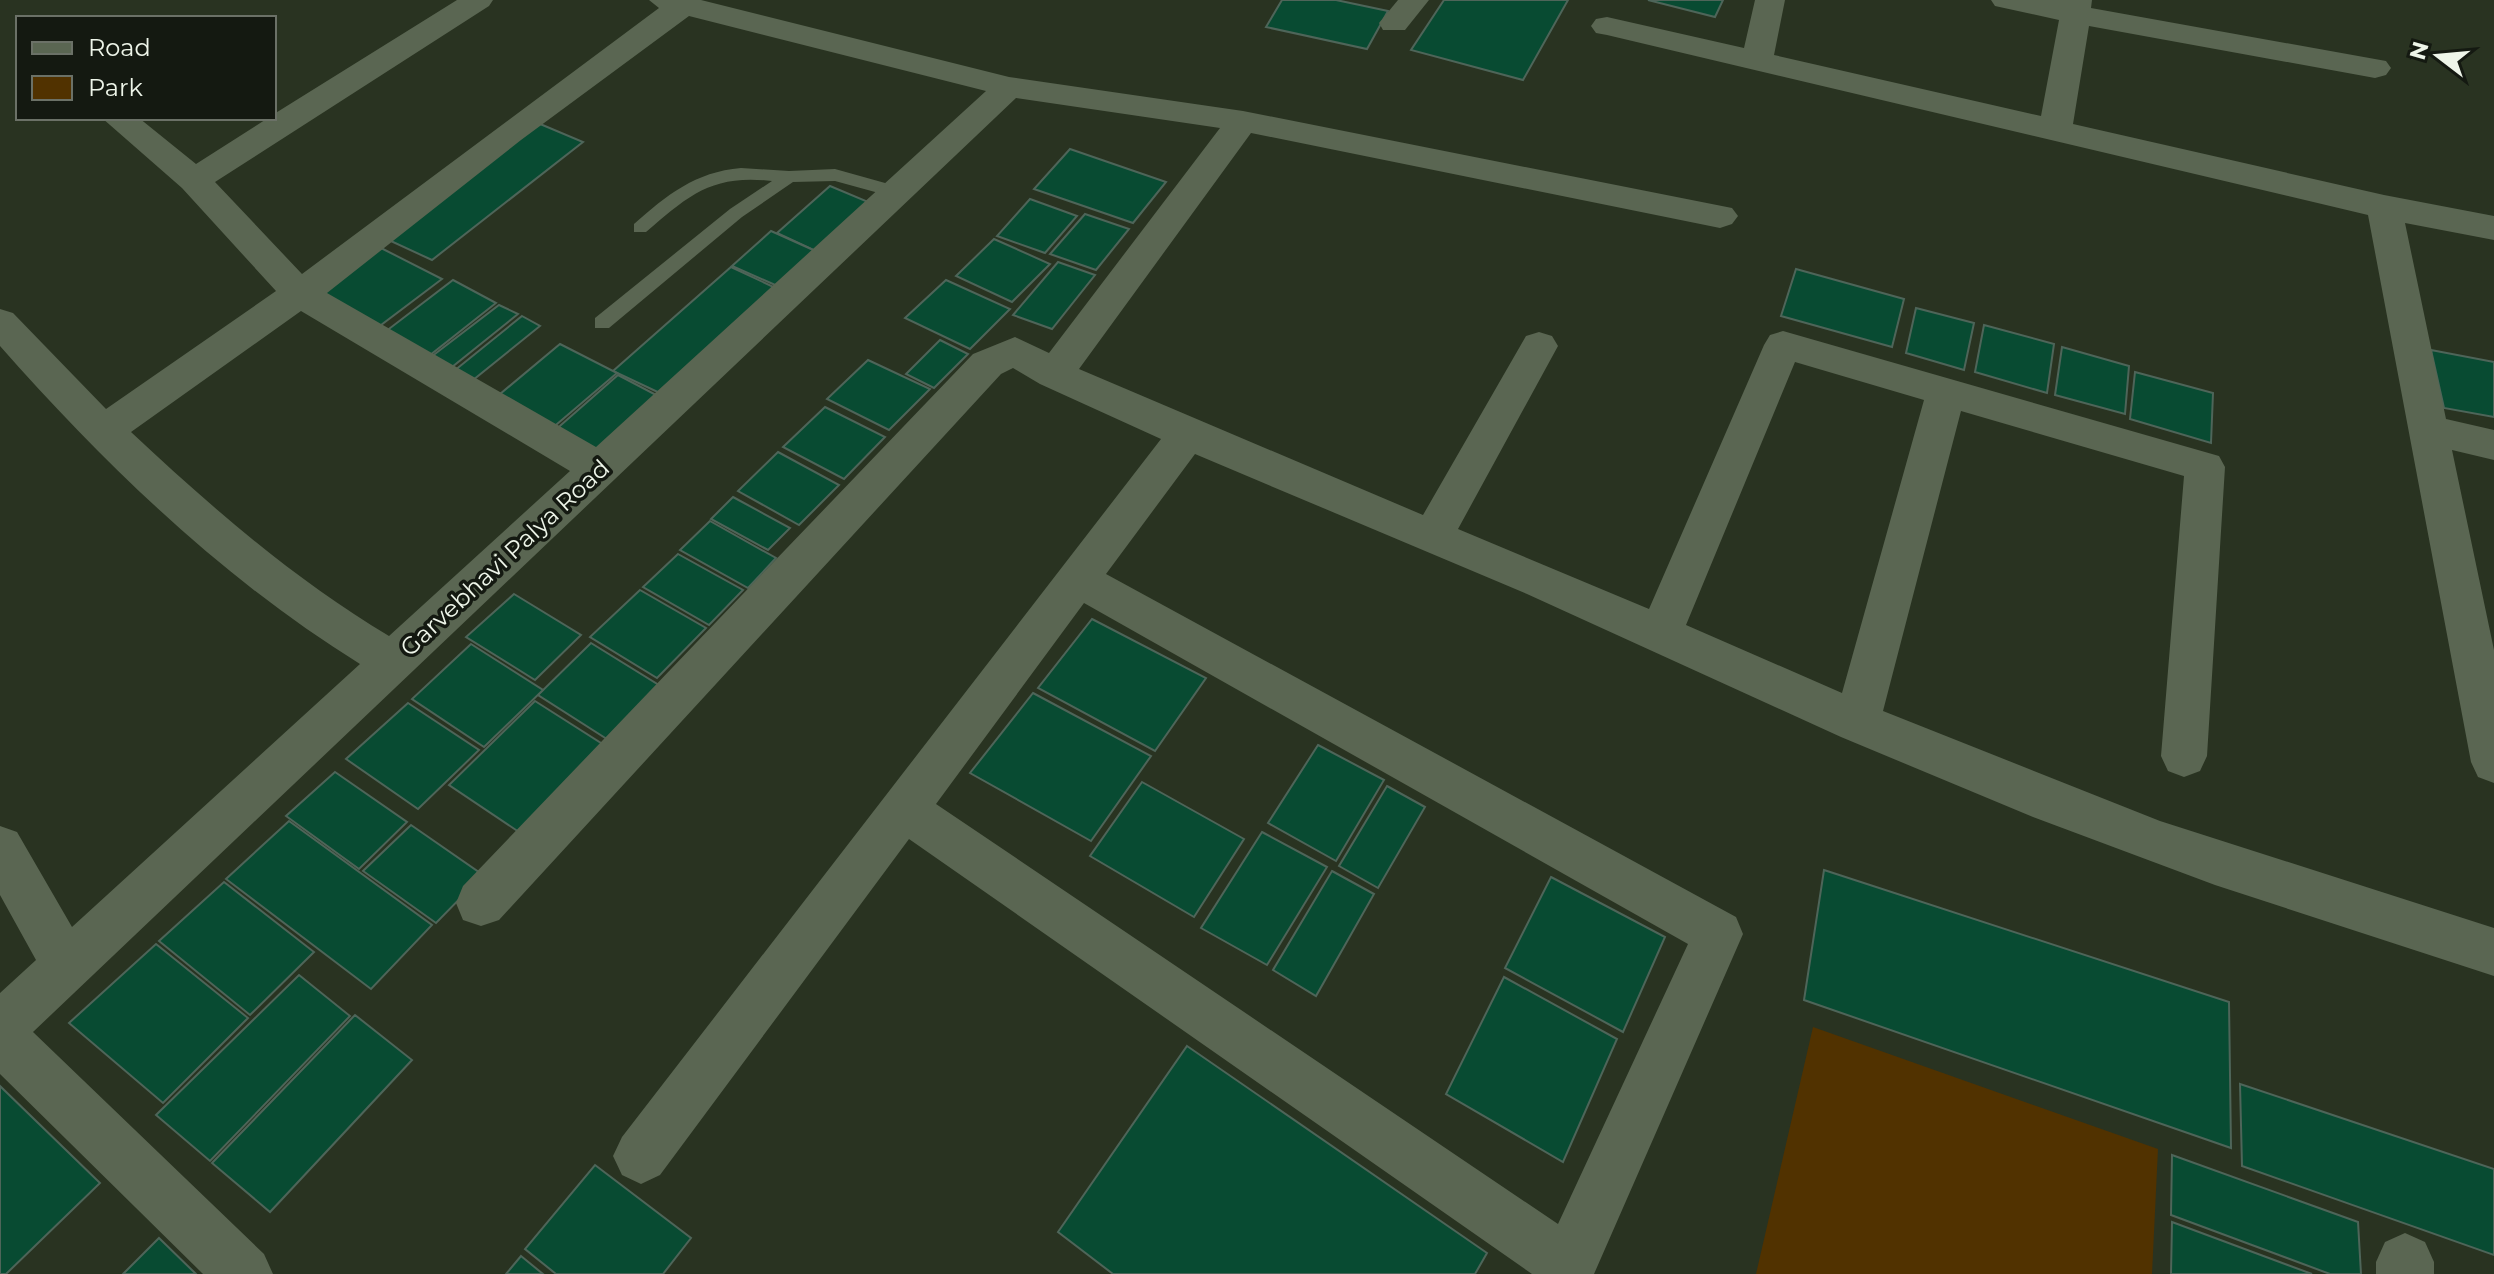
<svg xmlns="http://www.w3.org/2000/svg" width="2494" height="1274" font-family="Montserrat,sans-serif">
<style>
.green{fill:#513200}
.building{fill:#084b32;stroke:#4e6559;stroke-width:2}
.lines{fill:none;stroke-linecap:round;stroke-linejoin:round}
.service{fill:#5a6652;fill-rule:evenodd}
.minor{fill:#5a6652;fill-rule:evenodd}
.labels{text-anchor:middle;stroke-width:7;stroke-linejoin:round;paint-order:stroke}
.street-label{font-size:24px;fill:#eef5e9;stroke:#141911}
</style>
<rect width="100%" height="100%" fill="#293321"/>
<polygon class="green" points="1813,1027 2158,1149 2152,1274 1756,1274"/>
<g class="building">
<polygon points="1282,0 1336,0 1388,11 1367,49 1266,27"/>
<polygon points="1444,0 1568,0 1523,80 1411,50"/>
<polygon points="1648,0 1723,0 1715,17"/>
<polygon points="533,121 583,142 432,260 380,236"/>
<polygon points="1070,149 1166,182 1133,223 1034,189"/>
<polygon points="830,186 873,204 820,253 777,233"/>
<polygon points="1030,199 1077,216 1045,253 997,236"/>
<polygon points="1085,214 1129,229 1096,270 1050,254"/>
<polygon points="771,231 820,253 782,288 732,266"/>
<polygon points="994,239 1050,264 1012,302 956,276"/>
<polygon points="379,247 442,279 377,328 313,294"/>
<polygon points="1058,262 1095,275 1052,329 1013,315"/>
<polygon points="731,267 780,290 664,395 613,371"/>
<polygon points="1796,269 1904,299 1892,347 1781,316"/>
<polygon points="453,280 496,303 425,359 381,335"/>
<polygon points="946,280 1010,309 970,349 905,318"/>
<polygon points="499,305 518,314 447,371 427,360"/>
<polygon points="1916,308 1974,323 1964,370 1906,353"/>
<polygon points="522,316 540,326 468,384 449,375"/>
<polygon points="1984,325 2054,344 2047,393 1975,372"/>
<polygon points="940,340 968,354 934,388 906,374"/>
<polygon points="560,344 617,373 550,430 494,399"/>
<polygon points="2062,347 2129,366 2125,414 2055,395"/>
<polygon points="2431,350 2494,362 2494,417 2444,408"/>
<polygon points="868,360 930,389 889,430 827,399"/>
<polygon points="2135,372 2213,393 2211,443 2130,419"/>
<polygon points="618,375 660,397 596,455 553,432"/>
<polygon points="825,407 885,437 844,479 783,447"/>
<polygon points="778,452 839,485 799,525 738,491"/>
<polygon points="733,497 790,528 768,550 711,519"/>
<polygon points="710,521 776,558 748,588 680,550"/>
<polygon points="678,554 743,590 709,625 643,587"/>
<polygon points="640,590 706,628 657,678 590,637"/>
<polygon points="514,594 581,635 535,680 466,637"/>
<polygon points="1092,619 1206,678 1155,751 1038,688"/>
<polygon points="591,643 662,687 610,741 538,695"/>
<polygon points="471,644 543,690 484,747 412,699"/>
<polygon points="1033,693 1151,756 1091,841 970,773"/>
<polygon points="535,701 604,745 519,832 449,785"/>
<polygon points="408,703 479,750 418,809 346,759"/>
<polygon points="1318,745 1384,780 1336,861 1268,823"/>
<polygon points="335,772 407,822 359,869 286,816"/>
<polygon points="1142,782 1244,839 1194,917 1090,856"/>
<polygon points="1387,786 1425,807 1378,888 1339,866"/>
<polygon points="289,821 432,925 371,989 226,879"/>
<polygon points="411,825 483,875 436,923 363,871"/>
<polygon points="1262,832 1327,867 1267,965 1201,928"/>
<polygon points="1824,870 2229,1002 2231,1148 1804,1000"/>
<polygon points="1332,871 1374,894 1316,996 1273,970"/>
<polygon points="1551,877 1665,937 1623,1032 1505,968"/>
<polygon points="224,882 314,952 250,1015 159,941"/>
<polygon points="156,944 248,1018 163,1103 69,1023"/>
<polygon points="299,975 350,1016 210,1161 156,1115"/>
<polygon points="1504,977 1617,1039 1563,1162 1446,1094"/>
<polygon points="355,1015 412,1060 270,1212 212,1163"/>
<polygon points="1187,1046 1487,1253 1475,1274 1113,1274 1058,1232"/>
<polygon points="2240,1084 2494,1169 2494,1255 2242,1166"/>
<polygon points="0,1086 100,1183 6,1274 0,1274"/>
<polygon points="2172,1155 2358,1222 2361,1274 2330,1274 2171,1215"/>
<polygon points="595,1165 691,1238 663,1274 556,1274 525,1249"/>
<polygon points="2172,1222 2312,1274 2171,1274"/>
<polygon points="159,1238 196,1274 123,1274"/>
<polygon points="521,1256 543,1274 506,1274"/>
</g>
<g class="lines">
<path class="service" d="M741,168L789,171L835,169L903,188L906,192L897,198L835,181L793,182L742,217L609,328H595V318L730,209L772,181C712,174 689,195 646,232H634V224C667,195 695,172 741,168Z"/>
<g class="minor">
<path d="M457,0H493L489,6L215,182L302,274L659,8L649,0H701L1009,77L1243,111L1732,208L1738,216L1732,224L1720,228L1251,133L1079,369L1423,515L1526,336L1539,332L1552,336L1558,346L1458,529L1649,609L1764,345L1770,335L1783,331L2219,456L2225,467L2207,756L2200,771L2184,777L2168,771L2161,756L2184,476L1961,411L1883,711L2160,821L2494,928V976L2215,885L2033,817L1841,737L1527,594L1195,454L1106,574L1736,917L1743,934L1594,1274H1532L909,839L660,1175L641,1184L622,1175L613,1156L622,1137L1161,439L1040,384L1013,368L1001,374L499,920L481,926L463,920L456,903L463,886L973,354L1015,337L1049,353L1220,128L1016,98L33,1032L264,1254L273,1274H203L0,1074V993L36,960L0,895V826L17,832L72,927L360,664C224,580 105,465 0,346V309L13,313L106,409L276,291L182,188L102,118H139L196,164L268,118H274V114ZM689,16L986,91L596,447L327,293L521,140ZM301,311L570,471L389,636C295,580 211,507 131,432ZM1795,362L1924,400L1842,693L1686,625ZM1084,603L1688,944L1558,1224L936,804Z"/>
<polygon points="1398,0 1429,0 1405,30 1383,30 1379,23"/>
<polygon points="1755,0 1785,0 1774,55 2041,116 2059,20 1995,6 1991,0 2092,0 2091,8 2386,61 2391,68 2386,75 2375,78 2089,26 2073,124 2384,195 2494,216 2494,240 2405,223 2446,419 2494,430 2494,460 2452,450 2494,650 2494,783 2478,777 2471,762 2368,215 1607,35 1596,33 1591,26 1596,19 1607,17 1744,48"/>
<polygon points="2405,1233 2425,1242 2434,1262 2434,1274 2376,1274 2376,1262 2385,1242"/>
</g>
</g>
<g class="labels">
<g class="street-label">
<text transform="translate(505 558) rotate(-43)" y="8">Garvebhavi Palya Road</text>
</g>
</g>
<rect x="16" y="16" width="260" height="104" fill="#141911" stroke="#6b7167" stroke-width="2"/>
<rect x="32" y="42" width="40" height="12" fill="#5a6652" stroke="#6b7167" stroke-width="2"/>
<text x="88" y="56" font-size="24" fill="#eef5e9">Road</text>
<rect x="32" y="76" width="40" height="24" fill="#513200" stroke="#6b7167" stroke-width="2"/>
<text x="88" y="96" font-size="24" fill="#eef5e9">Park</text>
<g transform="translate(2438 56) rotate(286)" stroke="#141911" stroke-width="6" paint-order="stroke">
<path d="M0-6L14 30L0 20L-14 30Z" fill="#eef5e9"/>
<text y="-12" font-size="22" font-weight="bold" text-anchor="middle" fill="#eef5e9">N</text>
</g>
</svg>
